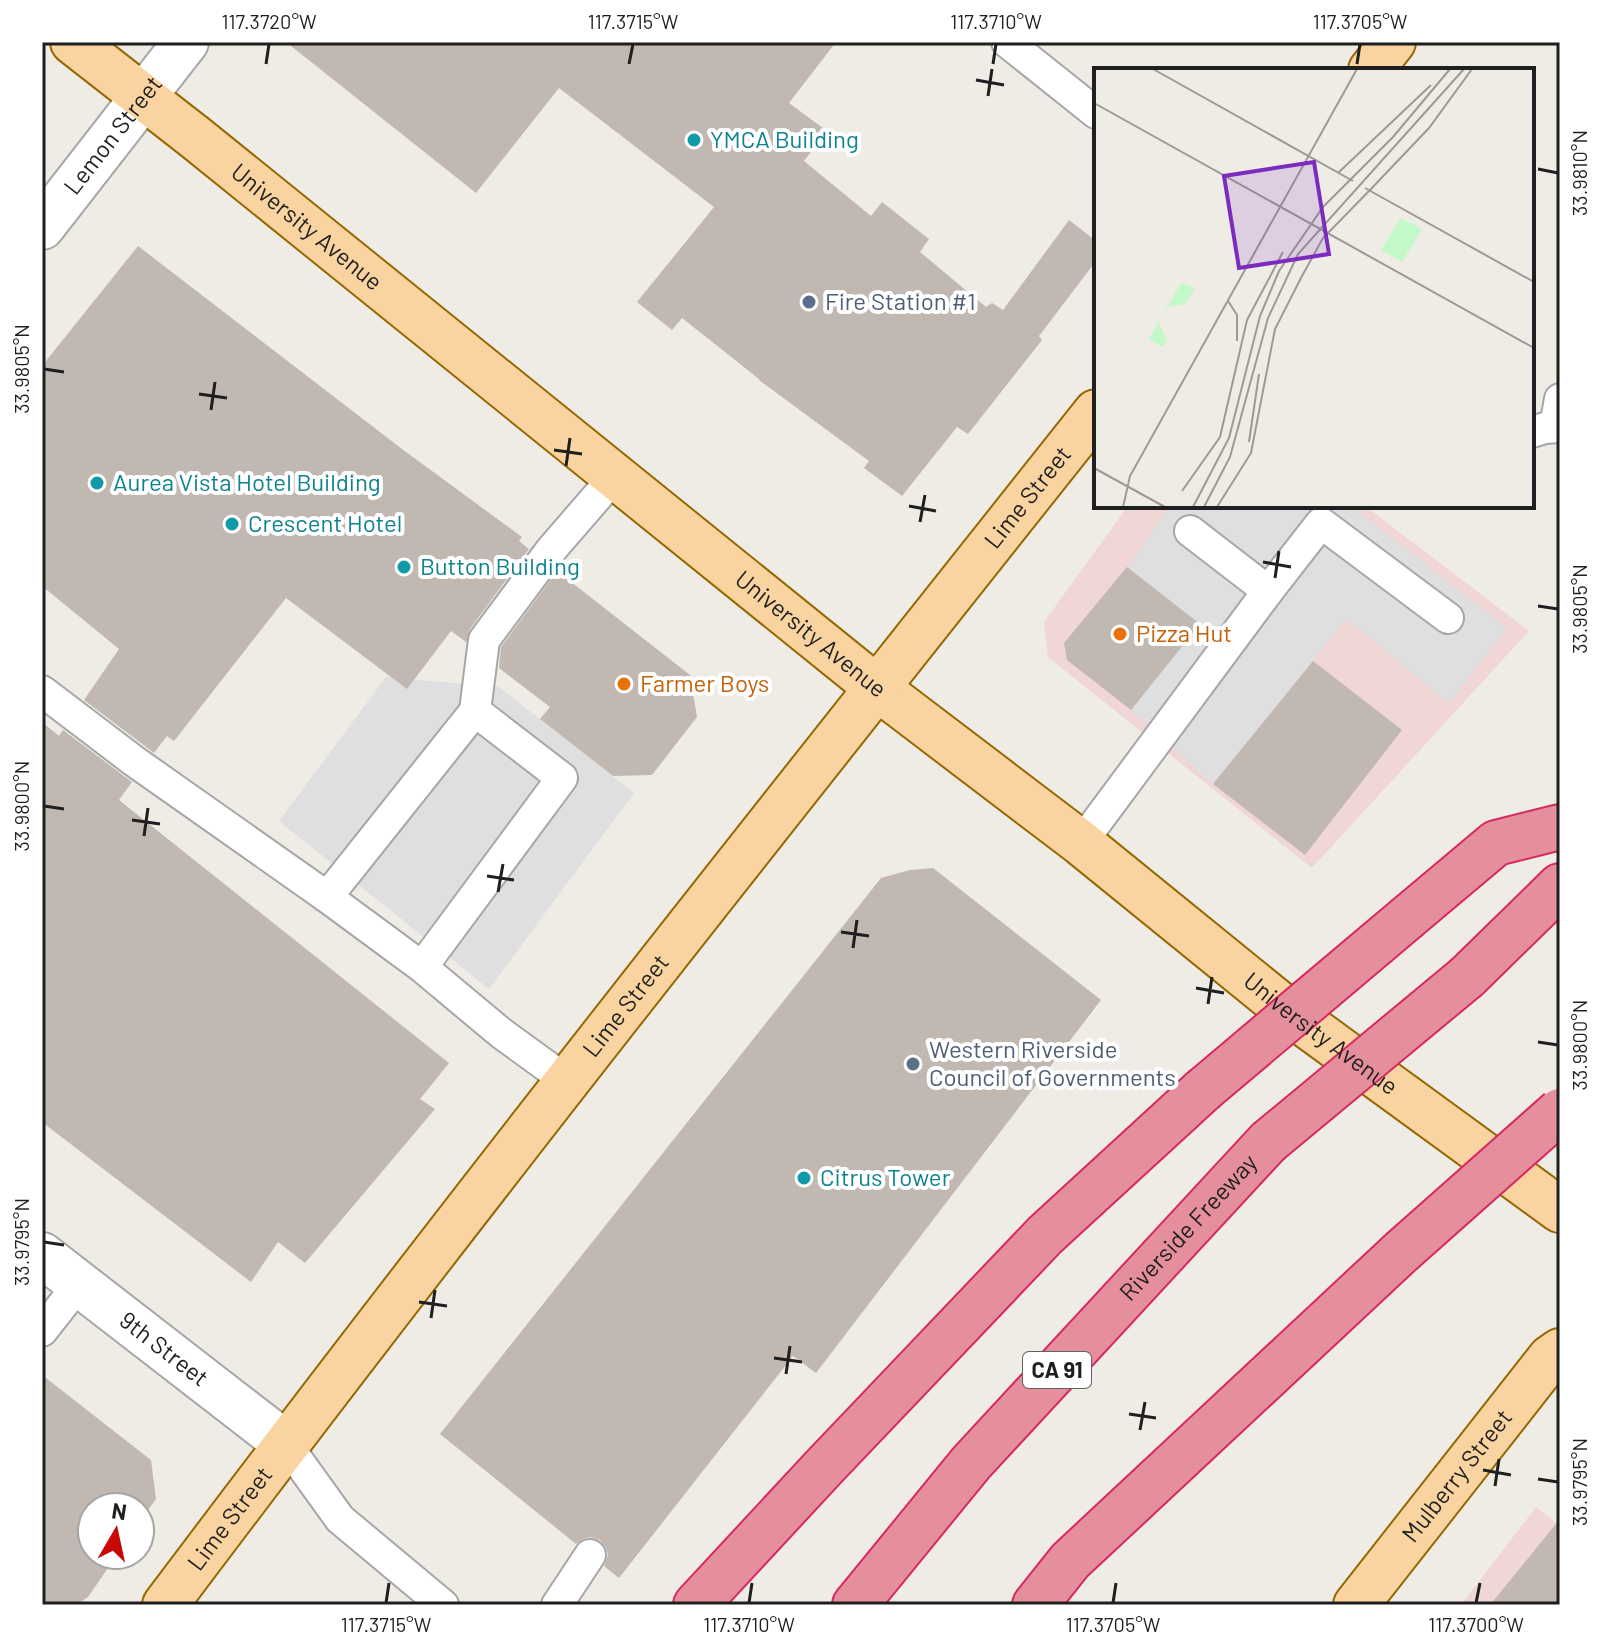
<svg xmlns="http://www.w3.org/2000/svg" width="1602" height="1647" font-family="Barlow,sans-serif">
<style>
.commercial{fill:#f0d6d5}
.parking{fill:#dfdfdf}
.building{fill:#c0b8b1}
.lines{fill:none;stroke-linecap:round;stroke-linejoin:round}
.lane-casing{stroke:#a6a6a6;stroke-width:34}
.street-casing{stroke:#a6a6a6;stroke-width:48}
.primary-casing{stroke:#956804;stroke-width:48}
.highway-casing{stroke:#d62961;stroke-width:48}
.lane{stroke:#fff;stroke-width:30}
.street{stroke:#fff;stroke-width:44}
.primary{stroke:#f9d4a0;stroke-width:44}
.highway{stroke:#e58f9d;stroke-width:44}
.highway-bridge-casing{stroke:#d62961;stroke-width:48;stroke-linecap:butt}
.highway-bridge{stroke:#e58f9d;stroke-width:44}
.ticks{fill:none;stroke:#1f1f1f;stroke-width:3}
.culture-dot{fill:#0f9aa8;stroke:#fff;stroke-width:3}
.service-dot{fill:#5c6f8a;stroke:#fff;stroke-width:3}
.food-dot{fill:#e8710a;stroke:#fff;stroke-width:3}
.labels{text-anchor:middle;stroke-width:8;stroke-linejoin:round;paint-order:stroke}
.shield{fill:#fff;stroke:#626262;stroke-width:2}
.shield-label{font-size:22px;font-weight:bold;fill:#1f1f1f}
.street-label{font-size:24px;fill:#1f1f1f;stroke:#fff}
.culture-label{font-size:24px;fill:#0d838f;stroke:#fff;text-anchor:start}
.service-label{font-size:24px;fill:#4e5e75;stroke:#fff;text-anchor:start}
.food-label{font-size:24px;fill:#c56008;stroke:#fff;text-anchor:start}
.inset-road{fill:none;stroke:#9c9a96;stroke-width:2}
.view{fill:#7b2cbf;fill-opacity:0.15;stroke:#7b2cbf;stroke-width:4}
.inset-edge{fill:none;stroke:#1f1f1f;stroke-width:4}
.neatline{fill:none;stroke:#1f1f1f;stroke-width:3}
.ticks-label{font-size:20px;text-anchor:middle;fill:#1f1f1f}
</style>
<rect width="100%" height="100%" fill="#efece5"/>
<g class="commercial">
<polygon points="1128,506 1365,506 1529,631 1312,868 1048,657 1044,622"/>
<polygon points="1536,1507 1560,1526 1560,1605 1461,1605"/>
</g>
<g class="parking">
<polygon points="1170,506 1351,506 1507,628 1449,703 1346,619 1213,784 1131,710 1199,624 1127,567"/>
<polygon points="386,677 499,687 634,793 489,989 279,821"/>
</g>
<g class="building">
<polygon points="286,42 836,42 789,103 827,131 804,161 871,216 882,202 929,239 920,252 986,307 992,303 1003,310 1069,220 1096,241 1096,261 1039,336 1042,340 968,434 957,427 902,496 864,468 869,461 759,380 759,379 682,318 672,330 637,302 714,207 559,88 476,193"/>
<polygon points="138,246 402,449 522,537 519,541 529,549 470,629 466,642 451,631 407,689 286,598 174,741 167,736 154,753 84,700 119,649 42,586 42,366"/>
<polygon points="1127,567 1200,624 1131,710 1067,660 1064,643"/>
<polygon points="557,571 690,675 697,717 652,775 613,776 540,719 550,707 499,668 501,647"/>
<polygon points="1313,661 1402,730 1305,855 1213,784"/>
<polygon points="42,722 59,736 63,730 132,782 119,800 449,1063 420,1099 435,1109 305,1263 278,1242 251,1282 42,1122"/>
<polygon points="933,868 1101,1000 816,1373 793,1356 619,1578 604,1566 608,1555 606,1548 600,1540 590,1537 583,1539 576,1544 440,1434 881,878 910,870"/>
<polygon points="42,1375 151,1460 156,1499 140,1521 140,1507 92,1507 92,1555 117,1555 88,1597 76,1605 42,1605"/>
<polygon points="1560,1519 1560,1605 1490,1605"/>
</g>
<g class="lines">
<defs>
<g id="lane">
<polyline points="1007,42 1096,113"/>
<polyline points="1555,427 1560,399"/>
<polyline points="1532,432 1545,428 1560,427"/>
<polyline points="1190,531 1268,591"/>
<polyline points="42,691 134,761 327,897"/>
<polyline points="475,711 484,640 551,550 615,476"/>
<polyline points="1081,843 1268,591 1321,523 1448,618"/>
<polyline points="422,967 562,778 475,711 327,897 422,967 501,1033 567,1081"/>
<polyline points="42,1331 79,1284"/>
<polyline points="286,1444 340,1519 443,1605"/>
<polyline points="557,1605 590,1555"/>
</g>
<g id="street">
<path id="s1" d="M42,227L186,42"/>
<path id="s2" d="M42,1255L286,1444"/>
</g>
<g id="primary">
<path id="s3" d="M73,42L196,138L876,687L1081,843L1294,1016L1560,1210"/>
<polyline points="1371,70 1393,42"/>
<path id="s4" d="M165,1605C468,1202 782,807 1096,412"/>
<path id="s5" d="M1356,1605L1550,1358L1560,1351"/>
</g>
<g id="highway">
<polyline points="1408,917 1496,843 1560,827"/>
<polyline points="1467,977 1560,886"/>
<polyline points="696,1605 824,1467 1045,1235 1203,1090"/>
<path id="s6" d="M855,1605L971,1463L1268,1142"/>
<polyline points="1035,1605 1070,1561 1401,1252"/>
</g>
</defs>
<use href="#lane" class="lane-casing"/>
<use href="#street" class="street-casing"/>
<use href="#primary" class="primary-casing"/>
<use href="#highway" class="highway-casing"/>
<use href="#lane" class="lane"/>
<use href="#street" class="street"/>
<use href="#primary" class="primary"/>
<use href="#highway" class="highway"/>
<defs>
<g id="highway-bridge">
<polyline points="1203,1090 1408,917"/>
<polyline points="1268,1142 1467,977"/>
<polyline points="1401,1252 1560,1111"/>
</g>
</defs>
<use href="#highway-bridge" class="highway-bridge-casing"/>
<use href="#highway-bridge" class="highway-bridge"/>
</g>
<path class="ticks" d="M266,64L269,44M629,64L633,44M993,64L996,44M1357,64L1360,44M976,80L1004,85M988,96L992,69M1538,169L1558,173M44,369L64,372M199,394L227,398M211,410L215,382M554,450L582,454M566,466L570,438M909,506L936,511M920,522L925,495M1263,562L1291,567M1275,578L1279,551M1538,606L1558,609M44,806L64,809M132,820L160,824M144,836L148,808M487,876L514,880M498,892L503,864M841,932L869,936M853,948L857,920M1196,988L1224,993M1208,1004L1212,977M1538,1042L1558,1045M44,1242L64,1245M419,1302L447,1306M431,1318L435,1290M774,1358L802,1362M786,1374L790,1346M1129,1414L1156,1418M1140,1430L1145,1402M1483,1470L1511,1475M1538,1479L1558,1482M1495,1486L1499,1459M386,1603L389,1583M749,1603L752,1583M1113,1603L1116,1583M1476,1603L1480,1583"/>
<g class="culture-dot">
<circle cx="694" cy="140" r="8"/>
<circle cx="97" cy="483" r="8"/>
<circle cx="232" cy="524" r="8"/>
<circle cx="404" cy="567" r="8"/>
<circle cx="804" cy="1178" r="8"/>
</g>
<g class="service-dot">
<circle cx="809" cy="302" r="8"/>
<circle cx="913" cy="1064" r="8"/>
</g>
<g class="food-dot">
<circle cx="1120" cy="634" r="8"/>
<circle cx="624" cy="684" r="8"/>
</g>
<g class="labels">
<rect class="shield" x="1023" y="1352" width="68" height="36" rx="6"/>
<g class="shield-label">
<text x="1057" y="1378">CA 91</text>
</g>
<g class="street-label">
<text dy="8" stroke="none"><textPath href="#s1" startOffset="116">Lemon Street</textPath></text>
<text dy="8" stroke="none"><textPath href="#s3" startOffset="298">University Avenue</textPath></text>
<text dy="8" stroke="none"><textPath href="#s4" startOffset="1404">Lime Street</textPath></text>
<text dy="8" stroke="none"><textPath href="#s3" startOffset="946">University Avenue</textPath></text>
<text dy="8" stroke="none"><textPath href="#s4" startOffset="756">Lime Street</textPath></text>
<text dy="8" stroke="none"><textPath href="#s3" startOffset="1594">University Avenue</textPath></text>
<text dy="8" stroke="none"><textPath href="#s6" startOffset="504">Riverside Freeway</textPath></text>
<text dy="8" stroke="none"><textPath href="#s2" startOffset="154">9th Street</textPath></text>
<text dy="8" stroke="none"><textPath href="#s5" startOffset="164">Mulberry Street</textPath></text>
<text dy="8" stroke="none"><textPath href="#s4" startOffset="108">Lime Street</textPath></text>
</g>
<g class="culture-label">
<text x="710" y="148">YMCA Building</text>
<text x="113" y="491">Aurea Vista Hotel Building</text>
<text x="248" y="532">Crescent Hotel</text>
<text x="420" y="575">Button Building</text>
<text x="820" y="1186">Citrus Tower</text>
</g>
<g class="service-label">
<text x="825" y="310">Fire Station #1</text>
<text x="929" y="1058">Western Riverside<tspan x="929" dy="28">Council of Governments</tspan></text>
</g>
<g class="food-label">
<text x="1136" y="642">Pizza Hut</text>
<text x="640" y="692">Farmer Boys</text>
</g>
</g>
<g transform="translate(1094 68)">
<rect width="440" height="440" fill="#efece5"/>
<path d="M307,150L328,161L308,194L287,182ZM87,215L101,220L91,236L76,238L69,246L65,255L73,272L69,279L55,271Z" fill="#c3f8c8"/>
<path class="inset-road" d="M59,1L259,113M0,35L440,280M244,105L337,17M271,120L440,214M276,122L335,60L378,1M208,208L229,170L276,122M134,233L143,247V273M155,374L165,306M0,400L71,439M88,423L126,369L153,252L189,184M29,439L36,408L263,1M99,439L135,370L166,248L185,203L229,139L299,69L356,1M110,439L136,389L174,250L204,186L370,1M123,439L157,385L181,261L208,208"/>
<path class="view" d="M220,94L235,186L145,200L130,108Z"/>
<rect width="440" height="440" class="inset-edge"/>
</g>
<rect width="1602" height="1647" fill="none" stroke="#ffffff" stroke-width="88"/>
<g transform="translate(116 1531) rotate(9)"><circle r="38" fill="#ffffff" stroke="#a5a5a5" stroke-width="2"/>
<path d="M0-6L14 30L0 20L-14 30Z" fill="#c80805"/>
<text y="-12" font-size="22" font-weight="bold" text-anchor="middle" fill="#1f1f1f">N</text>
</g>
<rect x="44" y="44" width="1514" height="1559" class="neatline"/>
<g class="ticks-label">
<text x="269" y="29">117.3720°W</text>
<text x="633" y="29">117.3715°W</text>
<text x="996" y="29">117.3710°W</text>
<text x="1360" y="29">117.3705°W</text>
<text transform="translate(1580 173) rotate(-90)" y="7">33.9810°N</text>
<text transform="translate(22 369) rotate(-90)" y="7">33.9805°N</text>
<text transform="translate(1580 609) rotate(-90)" y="7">33.9805°N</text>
<text transform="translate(22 806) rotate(-90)" y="7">33.9800°N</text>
<text transform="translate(1580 1045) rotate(-90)" y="7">33.9800°N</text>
<text transform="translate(22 1242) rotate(-90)" y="7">33.9795°N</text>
<text transform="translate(1580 1482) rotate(-90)" y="7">33.9795°N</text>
<text x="386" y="1632">117.3715°W</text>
<text x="749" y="1632">117.3710°W</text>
<text x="1113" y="1632">117.3705°W</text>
<text x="1476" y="1632">117.3700°W</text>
</g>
</svg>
